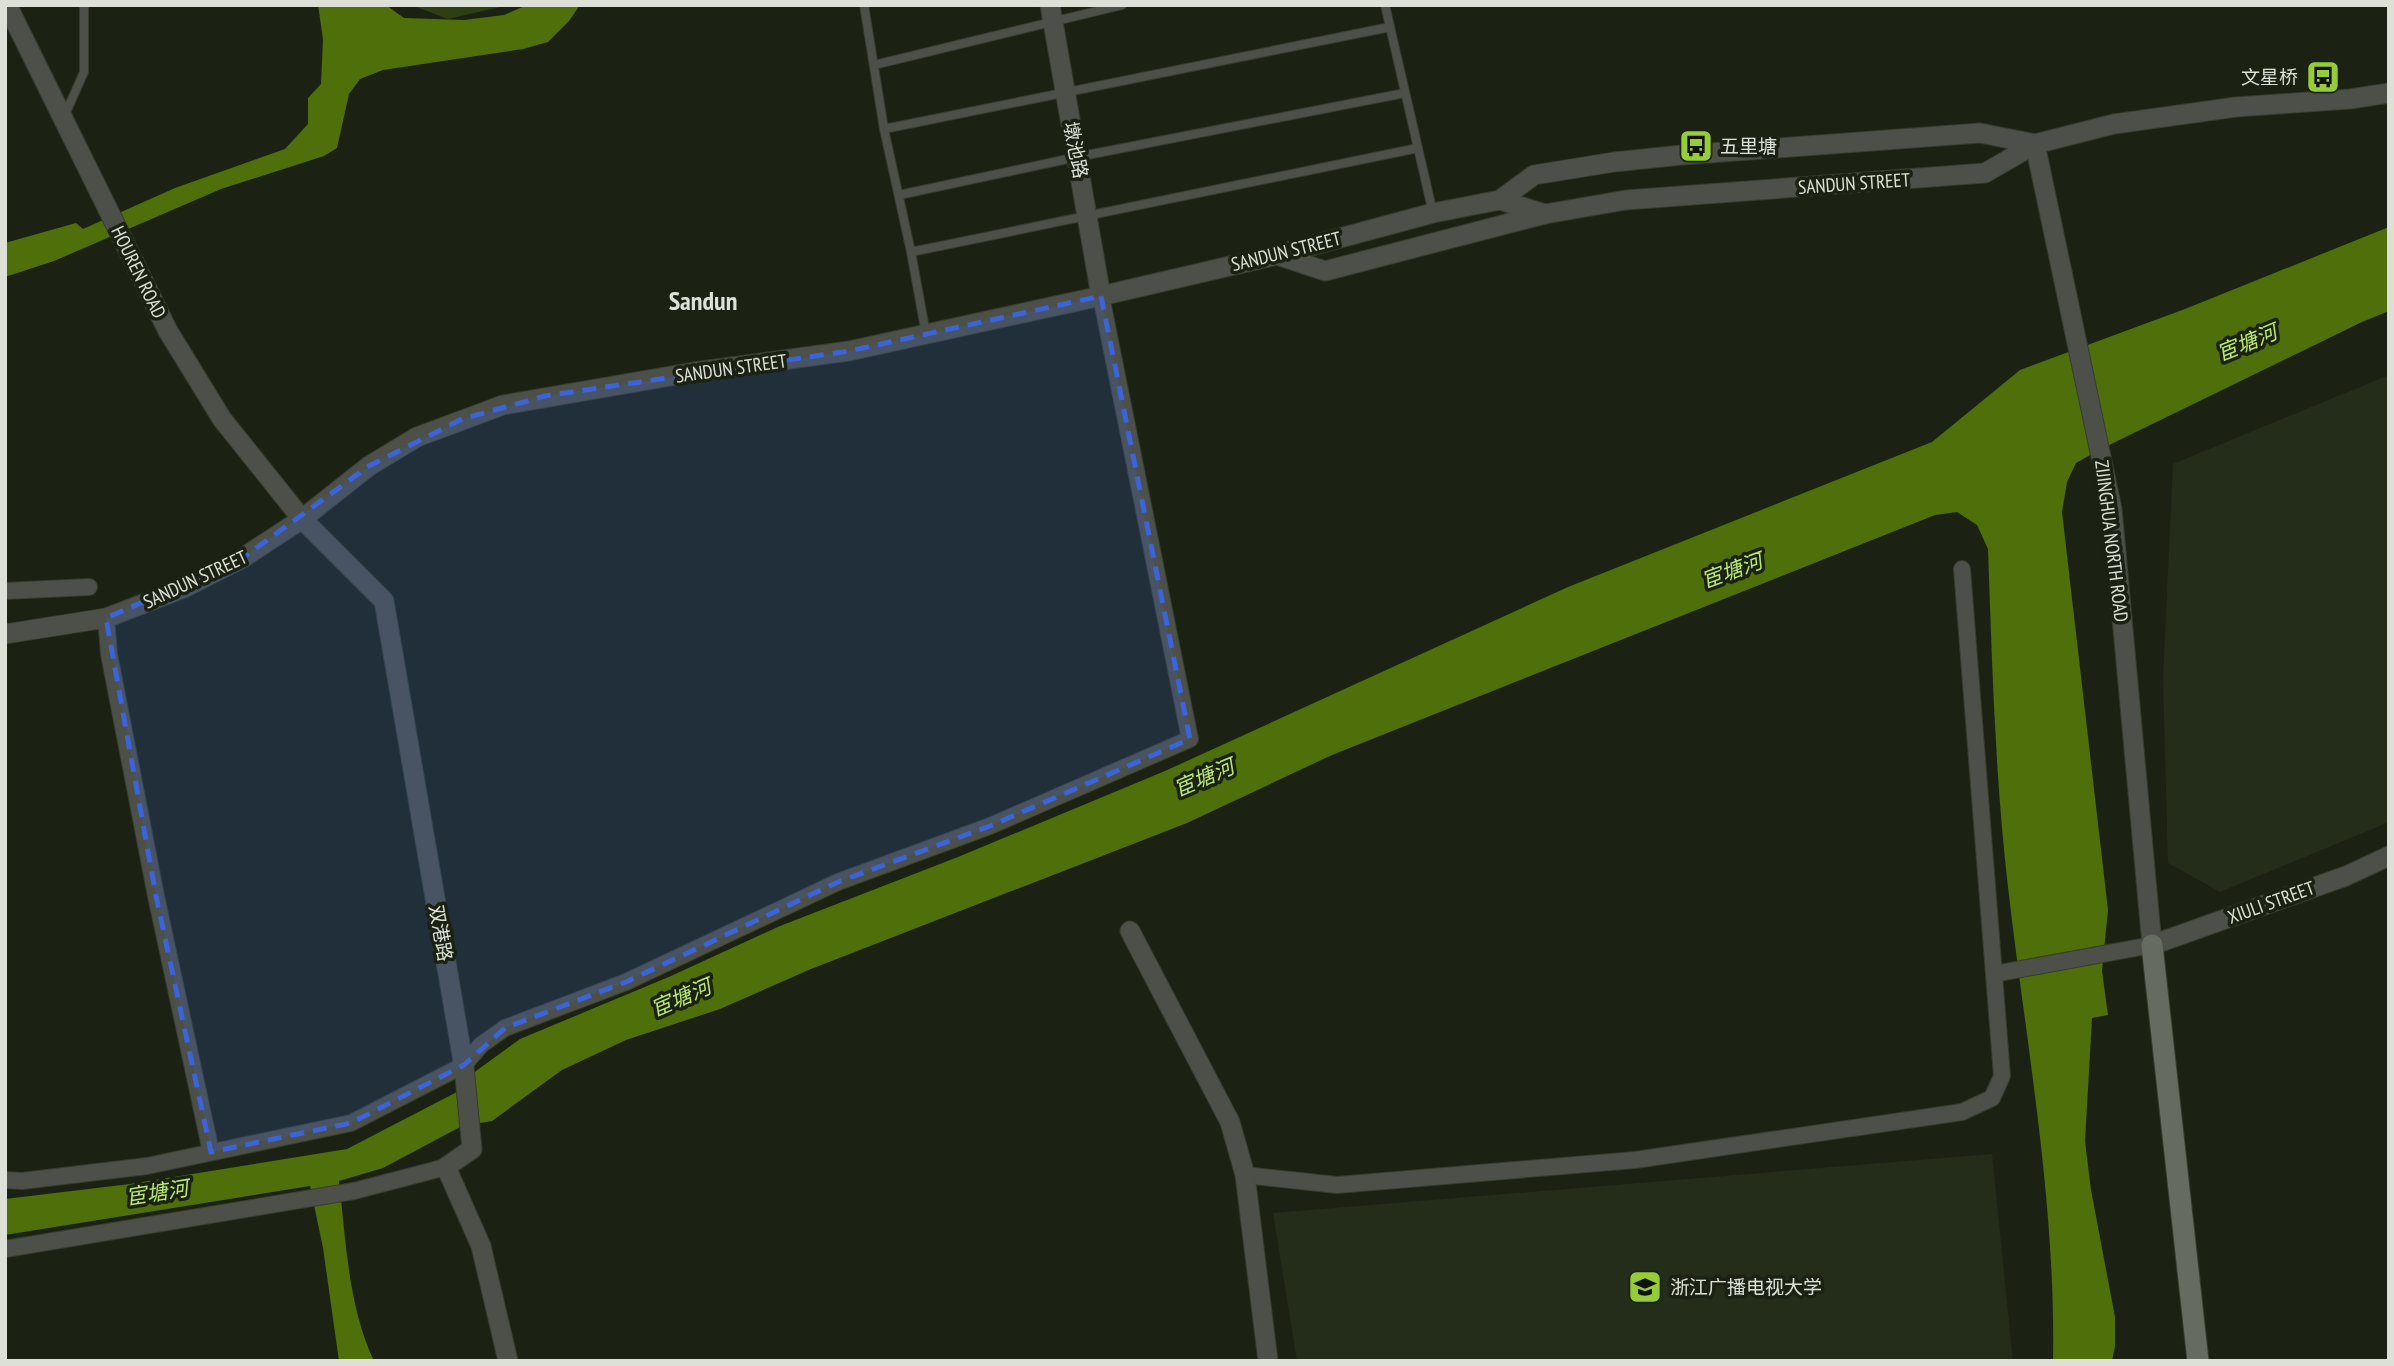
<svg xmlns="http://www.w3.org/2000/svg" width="2394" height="1366" font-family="'PT Sans Narrow','Noto Sans SC',sans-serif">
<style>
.built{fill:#242d19}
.green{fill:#2e3f13}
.water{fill:#4e6f09}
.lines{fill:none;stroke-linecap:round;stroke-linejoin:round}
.service-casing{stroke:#363d2e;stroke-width:10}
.minor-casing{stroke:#363d2e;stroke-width:18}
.tertiary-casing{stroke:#363d2e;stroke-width:21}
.secondary-casing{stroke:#363d2e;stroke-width:23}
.service{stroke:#4c5048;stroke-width:8}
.minor{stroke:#4c5048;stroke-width:16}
.tertiary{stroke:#4c5048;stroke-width:19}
.secondary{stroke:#666b5f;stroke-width:21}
.marked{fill:#3a64d8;fill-opacity:0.2;stroke:#3a64d8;stroke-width:5;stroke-dasharray:14 9;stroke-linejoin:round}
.labels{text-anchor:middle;stroke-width:7;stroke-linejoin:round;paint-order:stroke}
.poi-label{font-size:19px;fill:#dce0d7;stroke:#1b2213;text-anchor:start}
.street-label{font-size:19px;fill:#dce0d7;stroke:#1b2213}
.water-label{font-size:21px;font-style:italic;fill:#b9e973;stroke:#1b2213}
.district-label{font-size:26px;font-weight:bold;fill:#dce0d7;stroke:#1b2213}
</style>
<rect width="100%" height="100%" fill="#1b2213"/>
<g class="built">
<polygon points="2389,375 2389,822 2220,892 2168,863 2163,679 2173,464"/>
<polygon points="1992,1154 2013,1361 1297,1361 1273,1213"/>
</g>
<polygon class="green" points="411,5 509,5 448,19"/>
<g class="water">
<polygon points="318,5 386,5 404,18 464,20 504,15 527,5 580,5 569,21 548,42 523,49 383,70 360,79 349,94 337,148 324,156 221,189 54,261 5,277 5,243 76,223 83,229 175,188 285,149 308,124 308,98 321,84 323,39"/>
<path d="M2389,227V311L2362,322L2101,449L2076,463L2067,482L2062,512L2108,910L2102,971L2108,1015L2092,1018L2085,1141L2091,1190L2115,1317V1346L2112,1361H2053C2056,1202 2026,1044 2008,887C1995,775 1992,662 1988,549L1977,525L1957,512L1935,515L1332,755L1187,823L811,969L720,1009L626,1040L562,1070L492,1121L462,1126L383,1168L339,1181C346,1241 348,1306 374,1361H339L323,1248L310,1186L5,1235V1199L130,1184L347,1149L455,1093L476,1071L520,1039L671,976L780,926L958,857L1165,771L1568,587L1932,442L2020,370L2185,309Z"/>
</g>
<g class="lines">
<defs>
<g id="service">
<polyline points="864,5 884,129 911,252 926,334"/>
<polyline points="1385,5 1433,213"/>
<polyline points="874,65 1122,5"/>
<polyline points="64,117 84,72 84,5"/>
<polyline points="884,129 1390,27"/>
<polyline points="899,195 1077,157 1405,93"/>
<polyline points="911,252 1418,148"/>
</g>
<g id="minor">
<polyline points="5,591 89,587"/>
<polyline points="106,618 109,654 156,896 211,1152"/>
<polyline points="1994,974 2152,945"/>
<polyline points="1245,1175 1337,1185 1635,1160 1962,1112 1992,1098 2002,1076 1962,569"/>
<polyline points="5,1180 22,1181 147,1166 351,1123 464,1065 481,1045 505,1028 626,982 838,882 990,826 1190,739 1101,296"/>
<polyline points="5,1249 354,1191 446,1167"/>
</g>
<g id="tertiary">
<polyline points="7,5 168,331 222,419 302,519 384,601 464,1067 472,1149 446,1167 481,1246 508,1361"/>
<polyline points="1050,5 1101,296"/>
<polyline points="2035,144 2112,509 2152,945 2346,876 2389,856"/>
<polyline points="1500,200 1545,214 1626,200 1985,173 2035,144 2114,124 2236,107 2350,99 2389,93"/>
<polyline points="1277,255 1325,271 1545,214"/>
<polyline points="5,634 106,618 184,588 241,559 302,519 369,466 417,437 503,405 694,372 849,351 1101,296 1277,255 1433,213 1500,200 1534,175 1614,162 1682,155 1980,133 2035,144"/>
<polyline points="1130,931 1230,1122 1245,1175 1268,1361"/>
</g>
<polyline id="secondary" points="2152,945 2198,1361"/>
</defs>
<use href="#service" class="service-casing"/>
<use href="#minor" class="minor-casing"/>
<use href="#tertiary" class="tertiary-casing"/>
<use href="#secondary" class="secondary-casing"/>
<use href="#service" class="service"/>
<use href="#minor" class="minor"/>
<use href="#tertiary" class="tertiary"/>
<use href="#secondary" class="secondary"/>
</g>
<path class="marked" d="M1101,296L1190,739L990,826L838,882L626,982L505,1028L464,1065L351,1123L211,1152L156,896L106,618L241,559L369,466L462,419L545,396L849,351Z"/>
<defs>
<symbol id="bus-square" viewBox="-11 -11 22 22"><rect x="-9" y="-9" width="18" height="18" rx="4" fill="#97cc39" stroke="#1b2213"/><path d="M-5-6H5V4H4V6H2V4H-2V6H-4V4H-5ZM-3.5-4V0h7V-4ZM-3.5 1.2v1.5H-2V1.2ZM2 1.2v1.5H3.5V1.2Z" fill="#111"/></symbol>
<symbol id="school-square" viewBox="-11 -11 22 22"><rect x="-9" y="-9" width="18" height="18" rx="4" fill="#97cc39" stroke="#1b2213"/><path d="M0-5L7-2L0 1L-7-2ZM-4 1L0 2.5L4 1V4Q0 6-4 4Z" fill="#111"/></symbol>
</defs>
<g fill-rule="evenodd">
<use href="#bus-square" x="2304" y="58" width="38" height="38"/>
<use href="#bus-square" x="1677" y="127" width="38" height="38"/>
<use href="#school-square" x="1626" y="1268" width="38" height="38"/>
</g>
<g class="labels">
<g class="poi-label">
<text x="2298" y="84" text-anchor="end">文星桥</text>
<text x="1720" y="153">五里塘</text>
<text x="1670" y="1294">浙江广播电视大学</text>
</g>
<g class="street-label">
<text transform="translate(1076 150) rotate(79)" y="7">墩池路</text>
<text transform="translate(1854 183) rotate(-4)" y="7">SANDUN STREET</text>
<text transform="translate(1286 251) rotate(-14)" y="7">SANDUN STREET</text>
<text transform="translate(139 272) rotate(64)" y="7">HOUREN ROAD</text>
<text transform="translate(731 368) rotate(-8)" y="7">SANDUN STREET</text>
<text transform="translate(2112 541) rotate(83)" y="7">ZIJINGHUA NORTH ROAD</text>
<text transform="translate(195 579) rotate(-25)" y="7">SANDUN STREET</text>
<text transform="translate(2271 902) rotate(-20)" y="7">XIULI STREET</text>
<text transform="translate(441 933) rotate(80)" y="7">双港路</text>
</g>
<g class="water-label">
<text transform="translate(2247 343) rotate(-22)" y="7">宦塘河</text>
<text transform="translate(1732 571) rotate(-20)" y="7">宦塘河</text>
<text transform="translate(1204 778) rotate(-23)" y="7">宦塘河</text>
<text transform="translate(681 998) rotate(-23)" y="7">宦塘河</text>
<text transform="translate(157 1193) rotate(-9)" y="7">宦塘河</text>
</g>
<g class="district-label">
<text x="703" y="310">Sandun</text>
</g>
</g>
<rect width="2394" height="1366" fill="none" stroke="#dce0d7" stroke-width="14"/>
</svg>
